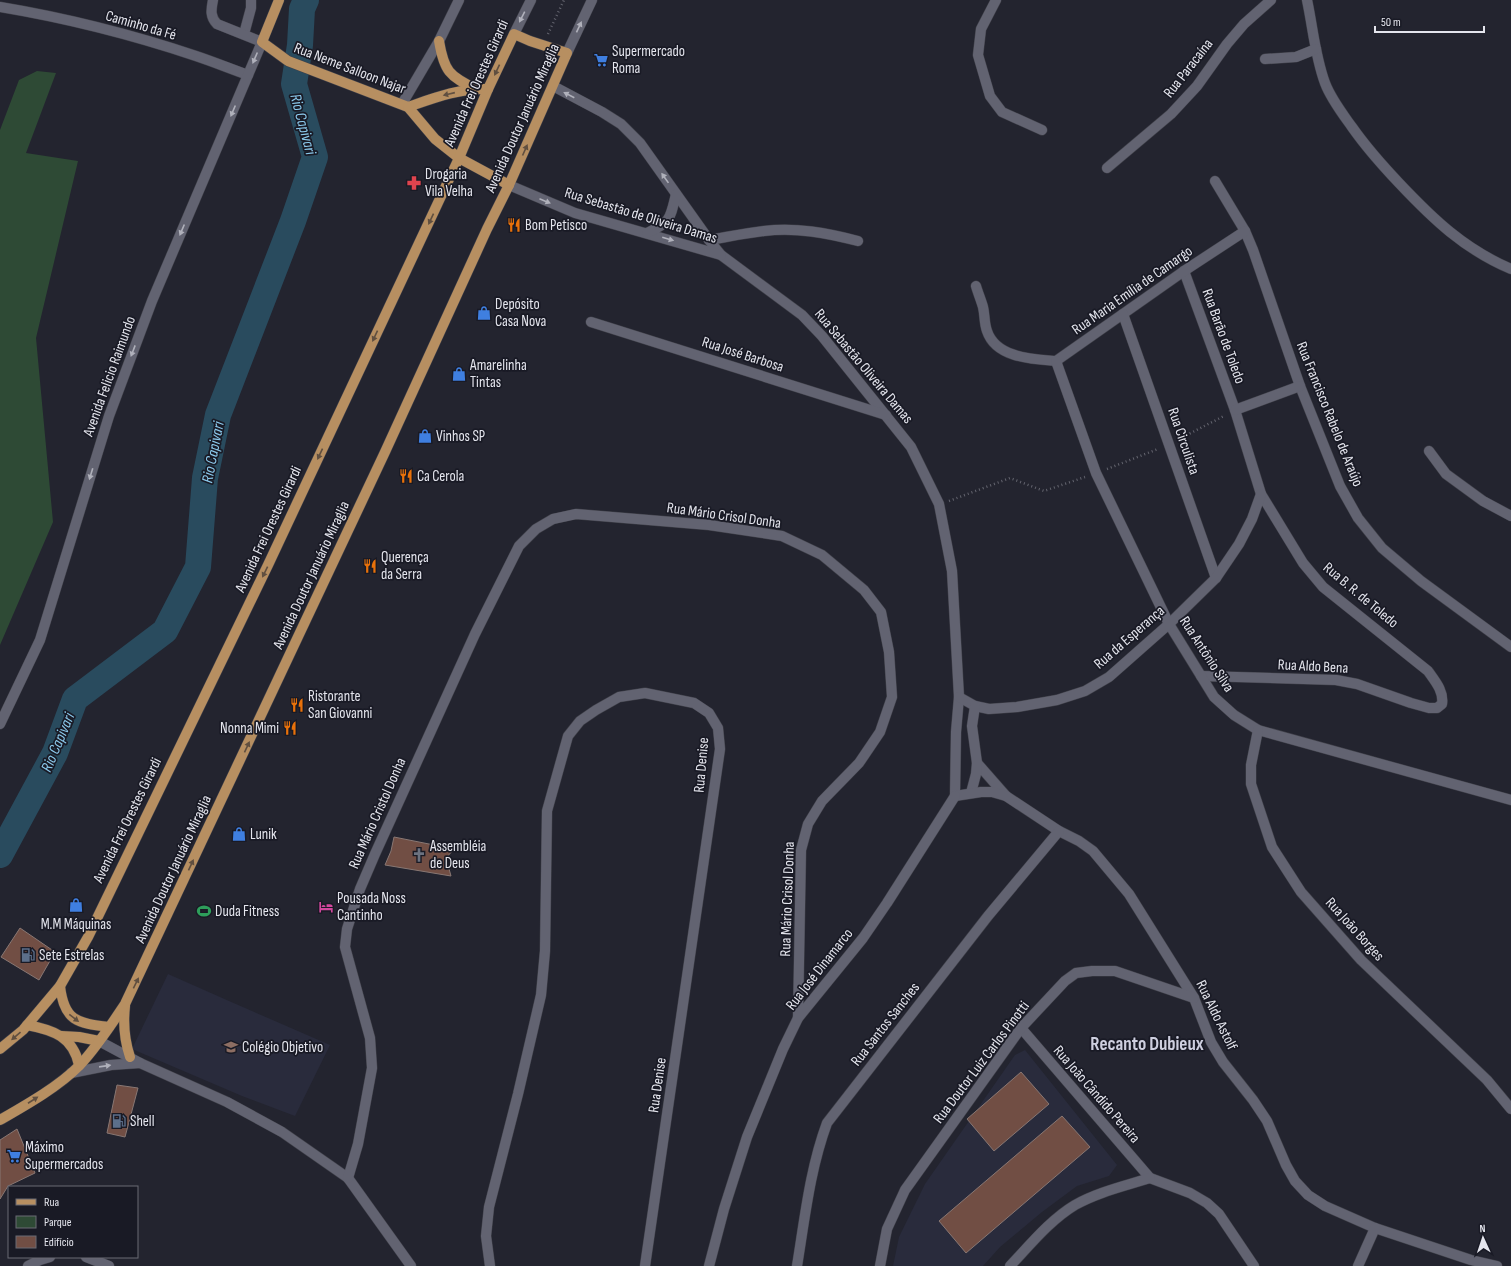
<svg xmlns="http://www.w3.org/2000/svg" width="1511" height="1266" font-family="'Sofia Sans Condensed',sans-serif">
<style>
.built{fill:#292b3c}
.green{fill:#2e4a35}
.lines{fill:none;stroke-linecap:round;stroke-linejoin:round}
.river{stroke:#294b5e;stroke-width:26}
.building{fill:#714e44;stroke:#887773}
.minor-casing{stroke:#40414a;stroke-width:11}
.major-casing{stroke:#40414a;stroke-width:11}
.path{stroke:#64656f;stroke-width:2.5;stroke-dasharray:1 3;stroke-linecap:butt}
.minor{stroke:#626371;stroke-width:10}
.major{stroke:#b78f61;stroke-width:10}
.oneway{fill:#b0b1bb}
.oneway2{fill:#604f40}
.labels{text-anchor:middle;stroke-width:3.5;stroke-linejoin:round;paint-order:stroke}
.street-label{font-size:15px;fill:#e4e5ed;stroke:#191a25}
.poi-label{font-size:15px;fill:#e4e5ed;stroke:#191a25;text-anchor:start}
.water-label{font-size:16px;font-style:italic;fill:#8ccaed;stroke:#191a25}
.district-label{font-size:19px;font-weight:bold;fill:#cecfdf;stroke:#191a25}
</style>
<rect width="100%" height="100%" fill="#23242f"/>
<g class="built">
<polygon points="168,974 229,1001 330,1045 295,1116 242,1096 132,1049"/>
<polygon points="1025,1050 1117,1165 1109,1176 1077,1186 1042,1212 1000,1247 983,1266 893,1266 899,1237 925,1184 1015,1055"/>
</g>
<polygon class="green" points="37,71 56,73 26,153 78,161 36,338 53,522 0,645 0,130 19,80"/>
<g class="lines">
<polyline class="river" points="0,855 55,753 75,699 165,631 198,567 205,478 218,415 293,221 315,157 294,84 300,45 302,9 306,0"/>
</g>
<g class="building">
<polygon points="394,837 454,849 446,858 451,876 385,865 391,851"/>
<polygon points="20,928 55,952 39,980 1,957"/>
<polygon points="1021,1072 1049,1104 994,1151 967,1119"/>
<polygon points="117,1085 138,1088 125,1137 107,1133"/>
<polygon points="1062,1116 1090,1147 966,1253 939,1221"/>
<polygon points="17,1129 35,1173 8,1186 0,1199 0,1140"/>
</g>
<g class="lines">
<defs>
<g id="minor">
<polyline points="996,0 981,29 978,55 990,96 1002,112 1042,130"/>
<path d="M1307,0C1313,28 1315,56 1325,83C1331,99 1342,113 1352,127C1366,147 1382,165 1399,183C1433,219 1464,249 1511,269"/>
<path d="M0,7C66,18 133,35 196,56C214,62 231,69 248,75"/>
<polyline points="244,34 251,8 251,0"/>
<polyline points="514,34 531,0"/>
<polyline points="567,53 592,0"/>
<polyline points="1265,59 1296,57 1316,49"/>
<polyline points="553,86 602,112 621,124 640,143 709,240 721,255 802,315 822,336 911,447 939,504 952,571 959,697 956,732 955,796"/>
<polyline points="402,104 439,41 459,0"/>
<polyline points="1107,168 1171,114 1197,86 1227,44 1244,24 1271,0"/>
<polyline points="1215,181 1245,231 1253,250 1300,386 1340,486 1358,518 1382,548 1421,581 1511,647"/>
<polyline points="509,185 575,213 721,255"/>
<path d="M647,233C671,222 670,219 676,194"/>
<path d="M709,240C727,237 746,233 764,231C796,227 827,233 858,241"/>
<path d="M1184,271L1235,410L1261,494L1303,563L1323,587L1428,671C1435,681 1444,691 1442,704L1437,708H1429L1411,703L1357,684L1336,680L1201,676"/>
<path d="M976,286C978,293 981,300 983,307C985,315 984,323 987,331C996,358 1032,359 1056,361L1184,271L1245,231"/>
<polyline points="1123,314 1216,578"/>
<polyline points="591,322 886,415"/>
<polyline points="1056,361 1096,473 1169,624 1214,697 1234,715 1258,730 1511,800"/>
<polyline points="1235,410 1300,386"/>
<polyline points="1429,451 1446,474 1483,501 1511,516"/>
<polyline points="959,697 975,706 989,709 1017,707 1057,700 1085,691 1109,677 1169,624 1216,578 1239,544 1252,519 1261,494"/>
<path d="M0,724L40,640L109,416L152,301L262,42L217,24C210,17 211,10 213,0"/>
<polyline points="1258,730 1251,765 1251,784 1272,847 1301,892 1361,960 1487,1080 1511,1109"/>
<polyline points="977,763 1006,796"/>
<polyline points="971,793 976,774 977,763 972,726 975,706"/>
<polyline points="955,796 981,792 992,792 1006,796 1059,831 1079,841 1093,851 1129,894 1194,998 1211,1042 1223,1062 1253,1100 1267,1121 1286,1165 1295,1181 1308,1195 1325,1206 1375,1228 1471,1260 1497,1266"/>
<polyline points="1021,1028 1150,1178 1190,1193 1207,1203 1219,1214 1254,1266"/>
<polyline points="99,1041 140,1063 227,1102 282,1132 348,1178 411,1266"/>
<polyline points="71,1073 111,1065 140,1063"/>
<polyline points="348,1178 358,1144 372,1068 370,1038 345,947 347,929 360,889 375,854 475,634 519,546 536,529 553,519 576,514 709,525 782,536 822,555 864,590 881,612 889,652 892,697 880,732 859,763 822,801 808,824 801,850 798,1018"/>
<polyline points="86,1257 109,1266"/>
<polyline points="28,1266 40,1260 50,1257"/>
<polyline points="490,1266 486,1236 489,1207 518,1094 541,995 545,951 547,811 568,736 580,721 596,710 619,697 645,693 694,703 709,713 718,728 720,749 645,1266"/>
<polyline points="709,1266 724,1209 747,1137 783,1049 798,1018 863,938 887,903 955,796"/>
<path d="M797,1266C805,1217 810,1169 827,1123L988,916L1059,831"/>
<polyline points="880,1266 887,1229 905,1190 1021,1028 1065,981 1076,973 1092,971 1115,971 1194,998"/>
<path d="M1010,1266C1030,1245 1050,1220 1075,1205C1098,1192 1125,1186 1150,1178"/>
<polyline points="1358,1266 1375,1228"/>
</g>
<g id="major">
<polyline points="279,0 262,42 288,61 408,107 435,139 459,158 509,185"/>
<path d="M439,41C444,71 449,76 476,89"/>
<path d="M408,107C434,98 460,88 488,89"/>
<path d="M60,986C64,1021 77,1023 109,1027"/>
<path d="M125,1006C123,1024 124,1039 130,1057"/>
<path d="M27,1025C54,1030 73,1037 79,1065"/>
<polyline points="61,1036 79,1037 99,1041"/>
<path d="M0,1049L23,1030L60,986L88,937L268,565L459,158L488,89L514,34L530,41L567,53L509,185L487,229L385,452L125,1004C111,1025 97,1047 79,1066C58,1087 26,1105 0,1120"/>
</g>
</defs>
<use href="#minor" class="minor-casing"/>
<use href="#major" class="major-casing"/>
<g class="path">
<polyline points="548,34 564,0"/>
<polyline points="1179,439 1224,416"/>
<polyline points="1107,469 1158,449"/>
<polyline points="949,501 1010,478 1044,491 1085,477"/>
</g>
<use href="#minor" class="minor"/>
<use href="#major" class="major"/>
</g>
<defs><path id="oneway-solid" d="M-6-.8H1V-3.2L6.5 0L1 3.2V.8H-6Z"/></defs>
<g class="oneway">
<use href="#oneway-solid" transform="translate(522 17) rotate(117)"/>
<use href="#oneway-solid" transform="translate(579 27) rotate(-65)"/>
<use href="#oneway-solid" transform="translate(255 58) rotate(113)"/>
<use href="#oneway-solid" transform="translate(569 95) rotate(-153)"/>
<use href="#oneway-solid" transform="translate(233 111) rotate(113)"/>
<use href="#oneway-solid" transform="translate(665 178) rotate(-125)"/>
<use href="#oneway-solid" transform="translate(545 201) rotate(23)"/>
<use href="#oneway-solid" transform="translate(182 230) rotate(113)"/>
<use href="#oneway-solid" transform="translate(668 239) rotate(16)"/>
<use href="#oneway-solid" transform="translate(133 351) rotate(111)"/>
<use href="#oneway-solid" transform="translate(91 474) rotate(107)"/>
<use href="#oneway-solid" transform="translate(105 1066) rotate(-8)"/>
</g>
<g class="oneway2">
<use href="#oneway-solid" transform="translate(497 70) rotate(115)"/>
<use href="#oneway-solid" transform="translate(449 94) rotate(167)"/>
<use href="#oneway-solid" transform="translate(525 150) rotate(-66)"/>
<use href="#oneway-solid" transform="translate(431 219) rotate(115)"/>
<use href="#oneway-solid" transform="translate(375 336) rotate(115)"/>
<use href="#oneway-solid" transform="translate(320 454) rotate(115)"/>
<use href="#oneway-solid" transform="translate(265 572) rotate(116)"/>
<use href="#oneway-solid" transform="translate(247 747) rotate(-65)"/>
<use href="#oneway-solid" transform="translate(191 865) rotate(-65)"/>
<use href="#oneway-solid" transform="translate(136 983) rotate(-64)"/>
<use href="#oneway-solid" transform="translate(74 1018) rotate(38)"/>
<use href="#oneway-solid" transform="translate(16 1036) rotate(139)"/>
<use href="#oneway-solid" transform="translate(33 1100) rotate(-33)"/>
</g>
<defs>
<symbol id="supermarket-bare" viewBox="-9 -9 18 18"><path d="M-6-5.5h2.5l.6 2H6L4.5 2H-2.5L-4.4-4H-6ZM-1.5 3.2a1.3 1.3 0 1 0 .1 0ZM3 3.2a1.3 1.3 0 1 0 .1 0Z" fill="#3f7fe0" stroke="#191a25" stroke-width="2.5" paint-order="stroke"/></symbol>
<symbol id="pharmacy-bare" viewBox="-9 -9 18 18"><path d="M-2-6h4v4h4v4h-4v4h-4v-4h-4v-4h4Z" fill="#e0444e" stroke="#191a25" stroke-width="2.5" paint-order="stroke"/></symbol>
<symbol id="restaurant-bare" viewBox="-9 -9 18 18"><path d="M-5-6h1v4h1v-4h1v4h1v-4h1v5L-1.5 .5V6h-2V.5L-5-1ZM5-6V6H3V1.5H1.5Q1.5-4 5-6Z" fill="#e8710a" stroke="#191a25" stroke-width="2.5" paint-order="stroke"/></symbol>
<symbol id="shop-bare" viewBox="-9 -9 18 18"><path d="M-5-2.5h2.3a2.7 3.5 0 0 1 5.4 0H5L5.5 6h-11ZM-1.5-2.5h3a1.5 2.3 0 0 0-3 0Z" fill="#3f7fe0" stroke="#191a25" stroke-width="2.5" paint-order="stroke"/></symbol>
<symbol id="church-bare" viewBox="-9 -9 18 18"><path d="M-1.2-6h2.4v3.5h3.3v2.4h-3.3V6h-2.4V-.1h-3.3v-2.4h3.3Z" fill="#6b7280" stroke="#191a25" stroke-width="2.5" paint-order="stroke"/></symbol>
<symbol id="hotel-bare" viewBox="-9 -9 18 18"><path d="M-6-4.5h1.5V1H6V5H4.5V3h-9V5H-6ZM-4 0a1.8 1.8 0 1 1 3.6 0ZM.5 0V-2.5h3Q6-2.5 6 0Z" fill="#d1479c" stroke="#191a25" stroke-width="2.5" paint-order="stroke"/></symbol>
<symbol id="stadium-bare" viewBox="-9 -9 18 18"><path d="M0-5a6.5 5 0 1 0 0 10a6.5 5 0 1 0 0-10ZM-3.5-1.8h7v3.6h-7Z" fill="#2e9e5b" stroke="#191a25" stroke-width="2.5" paint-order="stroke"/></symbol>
<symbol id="fuel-bare" viewBox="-9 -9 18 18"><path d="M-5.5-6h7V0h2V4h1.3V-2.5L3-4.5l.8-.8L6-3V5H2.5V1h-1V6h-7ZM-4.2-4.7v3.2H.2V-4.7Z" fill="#5c6f8a" stroke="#191a25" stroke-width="2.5" paint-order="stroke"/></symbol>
<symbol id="school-bare" viewBox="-9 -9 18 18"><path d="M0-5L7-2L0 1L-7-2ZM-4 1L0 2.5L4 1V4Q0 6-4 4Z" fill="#8d6e63" stroke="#191a25" stroke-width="2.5" paint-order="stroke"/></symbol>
</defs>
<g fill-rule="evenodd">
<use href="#supermarket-bare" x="591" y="50" width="20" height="20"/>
<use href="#pharmacy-bare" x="404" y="173" width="20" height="20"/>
<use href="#restaurant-bare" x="504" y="215" width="20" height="20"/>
<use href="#shop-bare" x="474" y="303" width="20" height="20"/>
<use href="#shop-bare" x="449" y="364" width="20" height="20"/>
<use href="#shop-bare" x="415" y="426" width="20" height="20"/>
<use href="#restaurant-bare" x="396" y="466" width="20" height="20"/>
<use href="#restaurant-bare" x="360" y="556" width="20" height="20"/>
<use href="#restaurant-bare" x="287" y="695" width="20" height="20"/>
<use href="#restaurant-bare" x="280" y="718" width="20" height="20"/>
<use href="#shop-bare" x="229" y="824" width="20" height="20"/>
<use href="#church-bare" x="409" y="845" width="20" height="20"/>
<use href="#shop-bare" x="66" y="895" width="20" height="20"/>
<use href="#hotel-bare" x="316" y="897" width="20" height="20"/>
<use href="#stadium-bare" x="194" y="901" width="20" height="20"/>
<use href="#fuel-bare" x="18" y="945" width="20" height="20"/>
<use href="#school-bare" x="221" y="1037" width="20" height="20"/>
<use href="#fuel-bare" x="109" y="1111" width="20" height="20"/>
<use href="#supermarket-bare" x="4" y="1146" width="20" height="20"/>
</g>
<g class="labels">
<g class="street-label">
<text transform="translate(141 25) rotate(16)" y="5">Caminho da Fé</text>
<text transform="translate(350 68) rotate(21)" y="5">Rua Neme Salloon Najar</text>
<text transform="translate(1188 68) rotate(-52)" y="5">Rua Paracaína</text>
<text transform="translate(476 83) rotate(-66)" y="5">Avenida Frei Orestes Girardi</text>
<text transform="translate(522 118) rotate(-66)" y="5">Avenida Doutor Januário Miraglia</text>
<text transform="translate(641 215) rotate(17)" y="5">Rua Sebastão de Oliveira Damas</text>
<text transform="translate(1132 290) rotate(-35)" y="5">Rua Maria Emília de Camargo</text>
<text transform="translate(1224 336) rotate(70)" y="5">Rua Barão de Toledo</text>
<text transform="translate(743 354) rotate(18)" y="5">Rua José Barbosa</text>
<text transform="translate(864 366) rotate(50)" y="5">Rua Sebastão Oliveira Damas</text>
<text transform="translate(109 376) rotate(-70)" y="5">Avenida Felicio Raimundo</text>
<text transform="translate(1330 414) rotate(68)" y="5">Rua Francisco Rabelo de Araújo</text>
<text transform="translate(1184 441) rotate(71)" y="5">Rua Circulista</text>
<text transform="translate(724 515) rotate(8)" y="5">Rua Mário Crisol Donha</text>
<text transform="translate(268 529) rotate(-65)" y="5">Avenida Frei Orestes Girardi</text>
<text transform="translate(311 575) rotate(-65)" y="5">Avenida Doutor Januário Miraglia</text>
<text transform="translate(1361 595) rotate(40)" y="5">Rua B. R. de Toledo</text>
<text transform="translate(1129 637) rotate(-41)" y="5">Rua da Esperança</text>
<text transform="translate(1207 654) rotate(57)" y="5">Rua Antônio Silva</text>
<text transform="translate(1313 666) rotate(3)" y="5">Rua Aldo Bena</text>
<text transform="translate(701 765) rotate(-85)" y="5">Rua Denise</text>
<text transform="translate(377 813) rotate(-66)" y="5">Rua Mário Cristol Donha</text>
<text transform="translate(127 820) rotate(-64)" y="5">Avenida Frei Orestes Girardi</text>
<text transform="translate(173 869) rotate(-65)" y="5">Avenida Doutor Januário Miraglia</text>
<text transform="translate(787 899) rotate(-88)" y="5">Rua Mário Crisol Donha</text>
<text transform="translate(1355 929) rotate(48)" y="5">Rua João Borges</text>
<text transform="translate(819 969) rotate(-52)" y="5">Rua José Dinamarco</text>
<text transform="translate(1217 1015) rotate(64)" y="5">Rua Aldo Astolf</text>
<text transform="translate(885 1024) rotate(-52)" y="5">Rua Santos Sanches</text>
<text transform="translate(981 1062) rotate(-53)" y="5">Rua Doutor Luiz Carlos Pinotti</text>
<text transform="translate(657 1085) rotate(-82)" y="5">Rua Denise</text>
<text transform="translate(1097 1094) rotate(49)" y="5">Rua João Cândido Pereira</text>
</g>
<g class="poi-label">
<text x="612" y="56">Supermercado<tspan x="612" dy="17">Roma</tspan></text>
<text x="425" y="179">Drogaria<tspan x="425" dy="17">Vila Velha</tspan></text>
<text x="525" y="230">Bom Petisco</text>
<text x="495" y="309">Depósito<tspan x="495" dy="17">Casa Nova</tspan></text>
<text x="470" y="370">Amarelinha<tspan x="470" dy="17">Tintas</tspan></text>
<text x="436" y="441">Vinhos SP</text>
<text x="417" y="481">Ca Cerola</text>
<text x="381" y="562">Querença<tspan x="381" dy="17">da Serra</tspan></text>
<text x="308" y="701">Ristorante<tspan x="308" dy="17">San Giovanni</tspan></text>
<text x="279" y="733" text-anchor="end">Nonna Mimi</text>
<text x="250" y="839">Lunik</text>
<text x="430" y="851">Assembléia<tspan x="430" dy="17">de Deus</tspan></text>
<text x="337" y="903">Pousada Noss<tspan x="337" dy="17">Cantinho</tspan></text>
<text x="215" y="916">Duda Fitness</text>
<text x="76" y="929" text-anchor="middle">M.M Máquinas</text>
<text x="39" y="960">Sete Estrelas</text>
<text x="242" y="1052">Colégio Objetivo</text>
<text x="130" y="1126">Shell</text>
<text x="25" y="1152">Máximo<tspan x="25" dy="17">Supermercados</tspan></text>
</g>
<g class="water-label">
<text transform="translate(304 124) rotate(75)" y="6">Rio Capivari</text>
<text transform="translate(212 452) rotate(-79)" y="6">Rio Capivari</text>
<text transform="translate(57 742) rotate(-67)" y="6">Rio Capivari</text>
</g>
<g class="district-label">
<text x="1147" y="1050">Recanto Dubieux</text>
</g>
</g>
<rect x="8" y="1186" width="130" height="72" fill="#191a25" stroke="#6a6b75"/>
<rect x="16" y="1199" width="20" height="6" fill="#b78f61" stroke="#6a6b75"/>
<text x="44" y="1206" font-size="12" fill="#e4e5ed">Rua</text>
<rect x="16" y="1216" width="20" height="12" fill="#2e4a35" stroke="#6a6b75"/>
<text x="44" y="1226" font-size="12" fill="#e4e5ed">Parque</text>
<rect x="16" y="1236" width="20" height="12" fill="#714e44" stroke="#6a6b75"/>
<text x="44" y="1246" font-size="12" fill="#e4e5ed">Edifício</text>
<g transform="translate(1483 1238) rotate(357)" stroke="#191a25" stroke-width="3" paint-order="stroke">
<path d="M0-3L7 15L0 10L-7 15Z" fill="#e4e5ed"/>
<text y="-6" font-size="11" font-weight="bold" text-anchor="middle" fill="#e4e5ed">N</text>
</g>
<path d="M1375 26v6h109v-6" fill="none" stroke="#e4e5ed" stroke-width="2"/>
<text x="1381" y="26" font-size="12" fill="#e4e5ed" stroke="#191a25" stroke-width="3" paint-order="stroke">50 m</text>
</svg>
